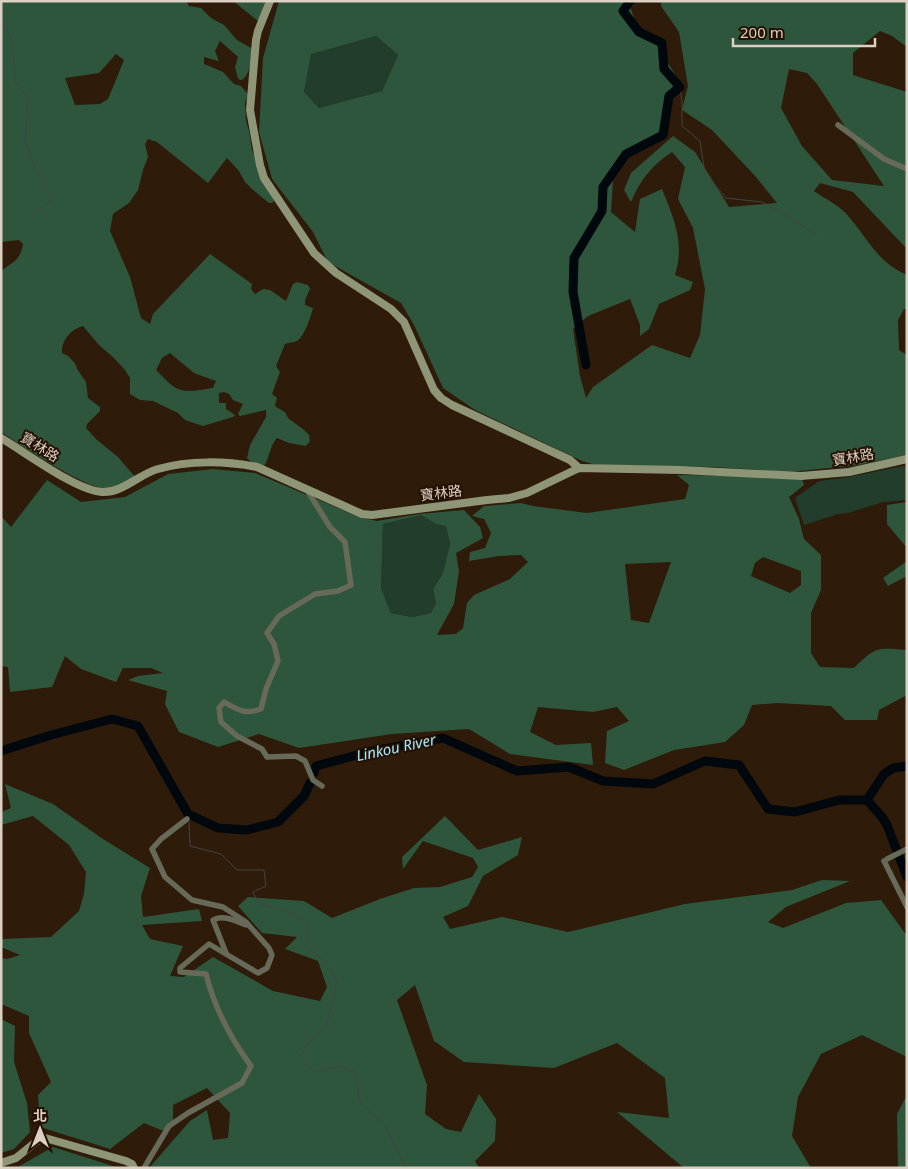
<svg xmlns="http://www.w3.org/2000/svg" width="908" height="1169" font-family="'Noto Sans','Noto Sans TC',sans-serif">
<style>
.green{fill:#233d2c}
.forest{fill:#2e563c;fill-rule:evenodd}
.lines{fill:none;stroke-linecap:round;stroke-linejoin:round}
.stream{stroke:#424444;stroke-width:1}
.river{stroke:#00080d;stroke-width:9}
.street{stroke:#676a58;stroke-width:5.5}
.secondary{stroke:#8f9577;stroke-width:8}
.labels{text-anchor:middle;stroke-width:4;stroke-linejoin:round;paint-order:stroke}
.street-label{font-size:14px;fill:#dccfc4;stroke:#241102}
.water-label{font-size:15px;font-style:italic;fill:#a3e8fd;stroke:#241102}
</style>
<rect width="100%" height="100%" fill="#2e1b09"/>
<g class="green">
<polygon points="376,36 398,55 382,91 319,108 304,92 311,53"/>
<polygon points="904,466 907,469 907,500 883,502 848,513 838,514 804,525 795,498 819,481 849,477"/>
<polygon points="421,515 436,524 446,526 450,544 443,573 433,589 436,603 431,613 412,617 391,613 381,588 383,524"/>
</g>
<g class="forest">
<path d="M1,1H186L189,6L201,8L211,18L224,25L237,40L253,49C249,61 252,72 242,80L238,79L235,67L238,57L220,41L215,51L219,61L204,57V64L223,72L234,84L241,86L248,94L245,103L246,121L249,131L252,150L274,201L272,203H269L252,189L245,182L239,171L227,158L208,183L157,142L148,139L145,144L148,157L143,170L138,190L129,203L113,214L110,231L130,277L141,318L150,324L153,314L210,254L252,284L251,289L255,294L263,289L270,290L286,301L293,284L297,282L308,285L310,289L305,300V305L313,308C310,318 306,334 297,341C294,343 289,342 285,344L276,366L280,372L272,394L277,398L275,405L276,407L285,412L288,418L304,430L309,435L310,441L306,446L289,443L277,438C269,447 269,460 264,466L252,463L247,458L250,445L266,417V410L240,416L238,414L243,404L233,400L229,394L224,392L219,393V403H226V409L235,415L233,417L203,426L185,420L178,413L153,401L140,400L130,394V378L125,370L114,358L99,345L83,326C71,329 61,341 62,353L68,356L75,363L77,369L86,382L88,398L100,407V411L87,424L86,428L97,440L118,457L136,478C129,481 119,488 111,489C89,492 23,446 1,432V271C14,261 20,261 23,244L19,240L1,242ZM116,54L124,60L108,99L100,104L75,105L65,78L99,73ZM170,353L194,373L216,381L213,388C180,393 179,394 156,370L162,358Z"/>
<polygon points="233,1 265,1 260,19 258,21"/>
<path d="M279,1H628L635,21L657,45L676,76L670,95L666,128L614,164L611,212L635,232L640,199L662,189C674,219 685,243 675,275L693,282L690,290L659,304L649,329L640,336V325L630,299L588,316L573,329L580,376L586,398L593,387L652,345L690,358L700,335L705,289L693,228L678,199L685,167L672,152C652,165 640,180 631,202L624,190L631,173L673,136L695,152L729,207L777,203L756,177L712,130L682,110L688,86L679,32L661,6V1H907V47L892,36L880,31L853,53V75L907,92V249L853,192L820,183L814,191C825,199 841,206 849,217C869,240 877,262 907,275V309H904L898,320L899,350L907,355V455L858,465L789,472L714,467L596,465L582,461L475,410L443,388L414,325L401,303L328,262L313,232L272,179L259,132L263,58ZM376,36L398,55L382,91L319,108L304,92L311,54ZM789,69L807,73L817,84L884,186L832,180L802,146L781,108Z"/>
<path d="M213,469L255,473L359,517L377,521L419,514L464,510L480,527L483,538L456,553L459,571L454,604L437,635L456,634L463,628L467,603L474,595L510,579L528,562L521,555L499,556L469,561L470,552L485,548L491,533L484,519L472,516L484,506L521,503L533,506L587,513L685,499L689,485L677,475L744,476L802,479L804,485L789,497L799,519L804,539L821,555V590L811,613V653L820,667L854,668C877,646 876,648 907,650V695L879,710L877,720H845L831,706L778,703L752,705L744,725L725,742L674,750L624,770L605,763L607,731L629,721L617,707L593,712L538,707L530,732L556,745L591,743L593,765L510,754L469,729L392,734L299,748L259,734L218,747L179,732L165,704L167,691L128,680L138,676L163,673L151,668H123L116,682L81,669L65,656L52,687L10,692L8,667L1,666V516L11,527L47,480L81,502L125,497L168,474ZM421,515L436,524L446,526L450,544L443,573L433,589L436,603L431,613L412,617L391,613L381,588L383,524ZM763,557L801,571V585L790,593L751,576L755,563ZM671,562L649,623L631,620L625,564Z"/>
<polygon points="907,502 907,548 887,524 887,505"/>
<polygon points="907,561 907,576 888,586 883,578"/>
<polygon points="5,784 53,804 103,839 150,868 141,896 143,917 199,909 202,921 142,925 150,939 183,946 170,976 184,977 213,957 273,991 320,1001 327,987 318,961 285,949 297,937 262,933 238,906 248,897 304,901 332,918 380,899 414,888 440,887 472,877 478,867 473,858 423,841 403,869 402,857 445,816 478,850 522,837 518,855 483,876 468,906 443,917 450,929 502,917 568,932 685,904 792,890 822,880 850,881 786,907 768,922 783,928 846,903 881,900 907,936 907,1057 862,1035 821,1054 798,1097 792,1136 811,1168 684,1168 617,1112 669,1118 665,1078 617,1043 554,1068 464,1062 434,1041 415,985 397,1000 427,1085 425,1114 446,1129 461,1132 479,1094 496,1119 495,1141 475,1161 479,1168 149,1168 190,1121 207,1110 213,1140 228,1138 230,1113 207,1088 173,1105 173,1125 166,1132 144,1123 110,1149 40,1127 38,1095 51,1082 29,1033 29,1016 1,1004 1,958 7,959 20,955 1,947 1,939 51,937 79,911 84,894 86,872 69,845 33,816 1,825 1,812 11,808"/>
<polygon points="1,1019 15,1026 14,1062 27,1103 30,1132 14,1149 1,1153"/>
<polygon points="907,1095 907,1168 898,1168 897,1114"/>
<polygon points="53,1147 119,1168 16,1168"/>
</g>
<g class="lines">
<g class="stream">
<polyline points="1,17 13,44 15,81 28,99 25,141 35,167 52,200 46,204 41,210 49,218"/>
<polyline points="680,87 682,102 682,126 700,141 705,174 726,198 762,202 784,214 818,236"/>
<polyline points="188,814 188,815"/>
<polyline points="189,823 190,846 221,854 237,870 264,870 266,886 253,892 258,903 285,911 307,921 307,946 332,969 337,981 326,1028 307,1045 300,1057 313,1071 340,1067 355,1072 360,1102 386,1126 405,1168"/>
</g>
<g class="river">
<polyline points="586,365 573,292 574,258 602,211 603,187 626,154 663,135 669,96 680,87 664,69 662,43 639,32 623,11 630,1"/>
<polyline points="1,751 51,735 112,719 138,726 188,814 218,828 247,830 278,822 304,796 310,783"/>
<polyline points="314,773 316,766 368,752 443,738 517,771 569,767 603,781 653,784 705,761 739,765 768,809 795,812 839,800 867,800 882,817 887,825 907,877"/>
<polyline points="867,800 884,774 893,768 907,766"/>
</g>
<g class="street">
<polyline points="838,125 884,159 907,169"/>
<path d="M307,490L330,527L345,542L351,585L338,591L315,594L279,616L267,633L274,644L278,661L266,689L261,709C244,715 239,710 224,702L219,708L221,722L237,736L262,749L267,757L296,756L305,761L313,780L322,786"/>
<polyline points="887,859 907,849"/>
<polyline points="884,861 907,907"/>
<path d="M226,953L213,920C222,914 236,921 246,925"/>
<path d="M144,1168L169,1126L188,1113L242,1083L251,1066C231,1039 214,1006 206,974L180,972V968L209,944L258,973L267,968L272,955L269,948L246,922L223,907L192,900L165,877L152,849L161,839L187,819"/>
</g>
<g class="secondary">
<polyline points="270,1 258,31 256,40 250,110 260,165 264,178 314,253 336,273 391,309 404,322 434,390 441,398 452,405 570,460 579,468"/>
<path d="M1,438C25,452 77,491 102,492C123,493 139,474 158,469C189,460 226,461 257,467L362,514L372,515L487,500L509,498L527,493L579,468L681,470L801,476L849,472L907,459"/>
<polyline points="1,1163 16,1158 37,1141 45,1138 126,1161 132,1164 134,1168"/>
</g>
</g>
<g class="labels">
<g class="street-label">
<text transform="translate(40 447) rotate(32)" y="5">寶林路</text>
<text transform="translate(853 457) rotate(-10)" y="5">寶林路</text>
<text transform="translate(441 493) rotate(-7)" y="5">寶林路</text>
</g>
<g class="water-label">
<text transform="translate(396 748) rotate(-12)" y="5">Linkou River</text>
</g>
</g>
<rect width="908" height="1169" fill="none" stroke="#dccfc4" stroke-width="5"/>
<g transform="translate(40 1129)" stroke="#241102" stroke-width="4" paint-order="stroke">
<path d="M0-4L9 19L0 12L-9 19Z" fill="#dccfc4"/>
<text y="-8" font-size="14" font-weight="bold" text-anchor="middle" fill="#dccfc4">北</text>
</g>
<path d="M733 38v8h142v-8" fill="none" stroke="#dccfc4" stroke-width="2.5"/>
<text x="740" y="38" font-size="15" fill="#dccfc4" stroke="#241102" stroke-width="4" paint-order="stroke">200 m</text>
</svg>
